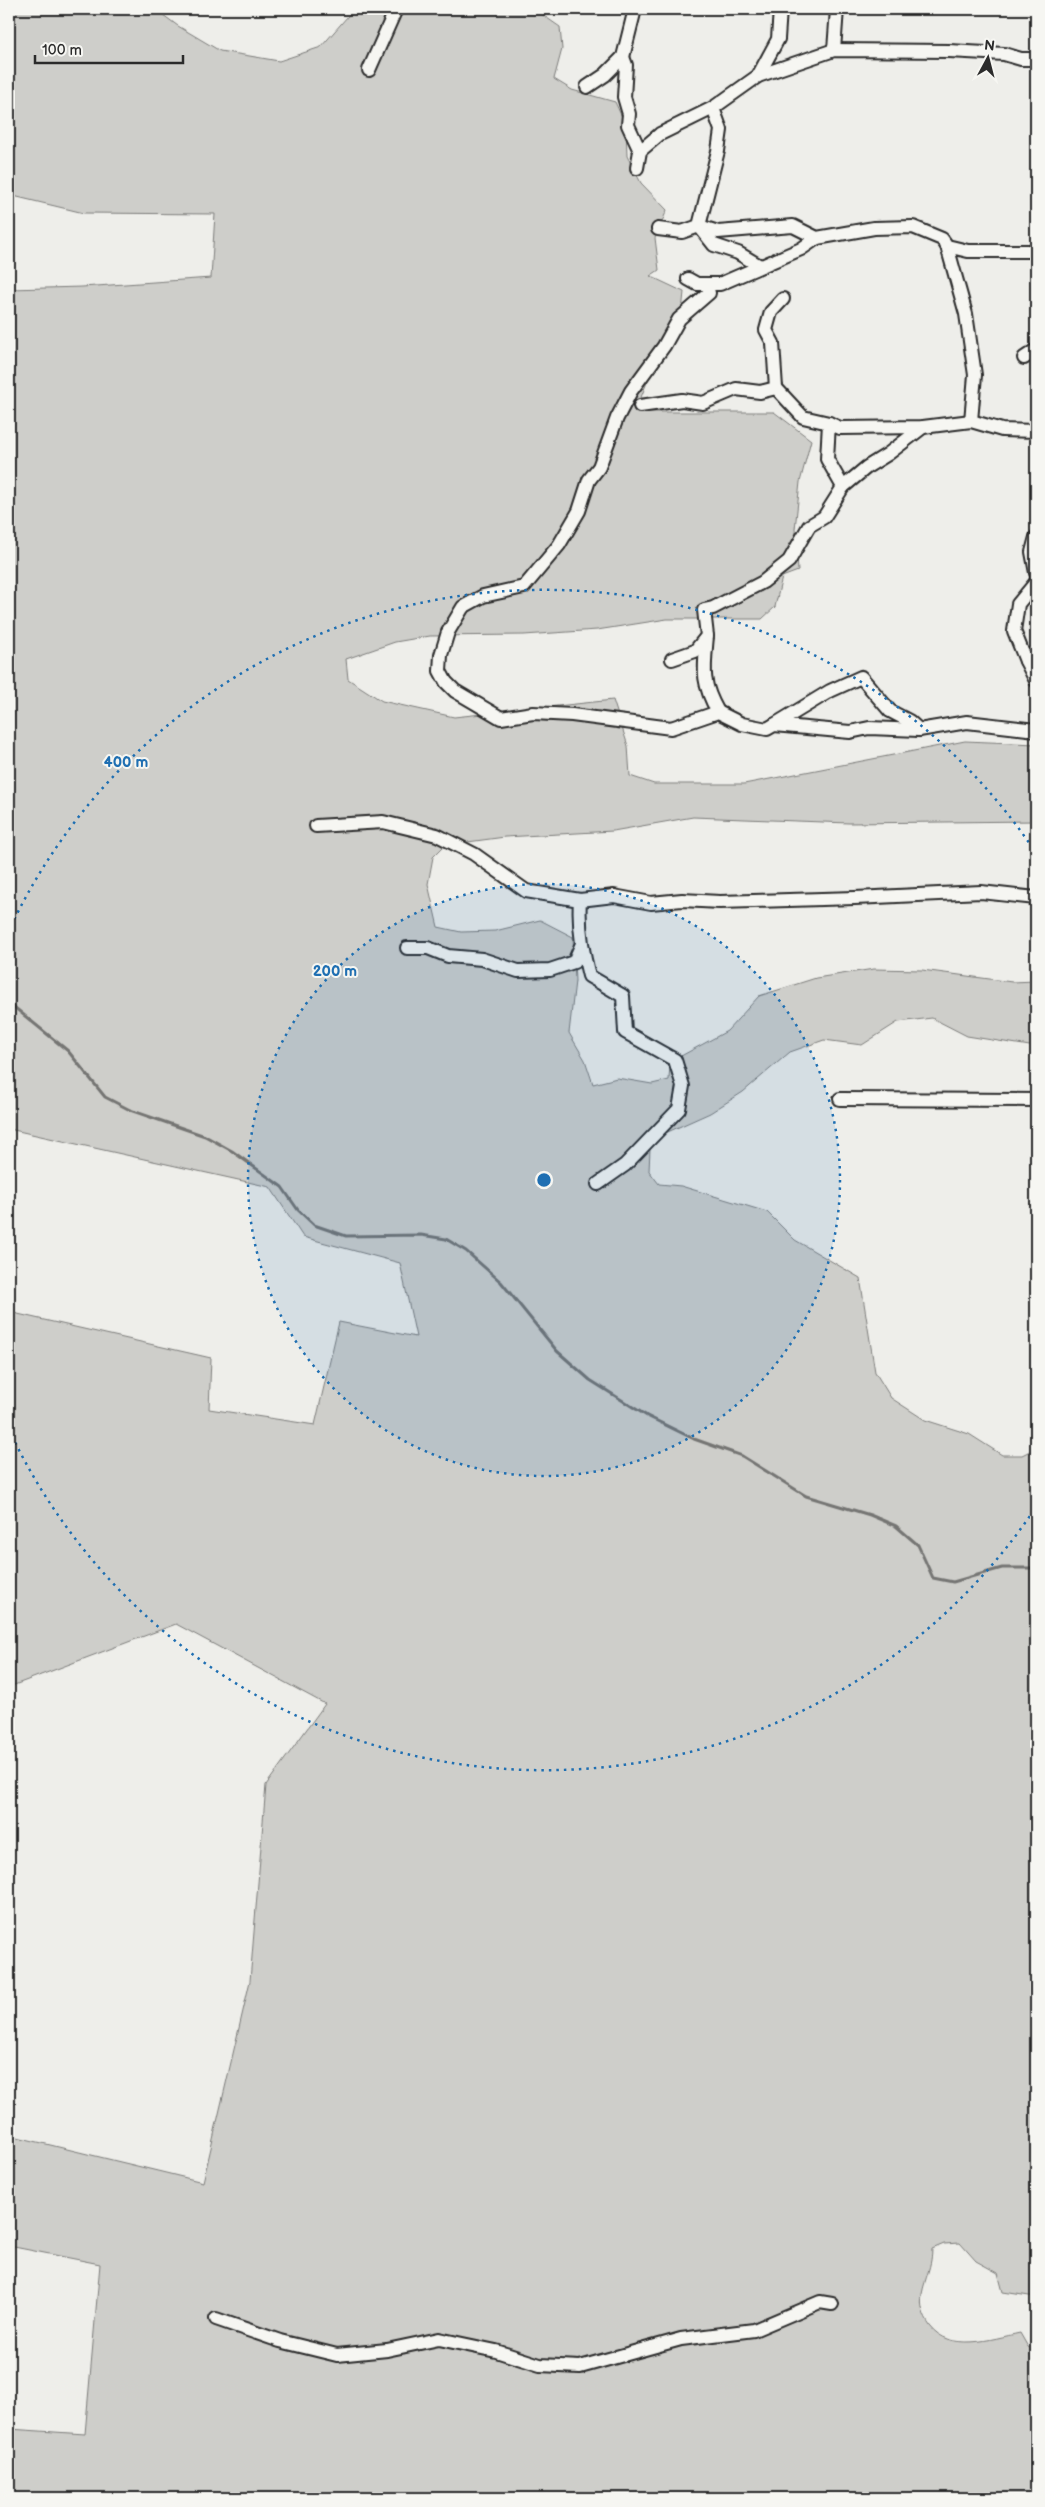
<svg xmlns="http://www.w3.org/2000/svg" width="1045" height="2507" font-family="'Balsamiq Sans',sans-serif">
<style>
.green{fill:#cececa;stroke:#7c7c7a}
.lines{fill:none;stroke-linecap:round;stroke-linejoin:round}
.stream{stroke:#757573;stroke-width:3}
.minor-casing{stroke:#2b2b2b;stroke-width:16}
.minor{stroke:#f6f6f2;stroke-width:12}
.ring{fill:none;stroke:#1f6fb2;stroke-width:2.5;stroke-dasharray:2.5 5}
.centre{fill:#1f6fb2;stroke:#f6f6f2;stroke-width:2.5}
.ring-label{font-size:15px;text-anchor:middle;font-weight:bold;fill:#1f6fb2;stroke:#f6f6f2;stroke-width:4;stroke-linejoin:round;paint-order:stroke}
</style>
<rect width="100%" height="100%" fill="#eeeeea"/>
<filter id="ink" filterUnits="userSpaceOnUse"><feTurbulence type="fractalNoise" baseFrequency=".02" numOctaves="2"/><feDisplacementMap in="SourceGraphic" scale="10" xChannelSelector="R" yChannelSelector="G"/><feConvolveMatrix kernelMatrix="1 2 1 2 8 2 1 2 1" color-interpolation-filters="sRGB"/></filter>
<g filter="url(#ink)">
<path class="green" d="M9,9H155L178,26L220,51L279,61L321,47L354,9H534L560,27L562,49L554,79L572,90L615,102L626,126L627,156L641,183L667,210L655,238L659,270L650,276L684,292L681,322L665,357L652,370L635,412H774L811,440L800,482L795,529L798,571L782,577L775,607L762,619H667L597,630L524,635L430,636L395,642L346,659L348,679L382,701L454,717L613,700L628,746L630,776L654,784H744L965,741L1036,744V821L849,823L693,817L613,831L505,837L445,845L433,857L428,884L438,927L461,932L495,931L540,920L573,937L575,981L569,1033L585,1060L593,1084L617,1078L652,1084L669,1080L670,1062L727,1031L759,996L816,978L874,969L922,970L1012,982L1036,981V1047L967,1036L932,1018L898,1022L862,1045L824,1040L790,1052L743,1092L710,1113L661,1135L650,1149L649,1171L659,1184L681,1186L767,1212L795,1240L860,1278L875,1372L891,1398L925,1420L969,1434L1002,1455H1022L1036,1448V2297L1003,2292L998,2273L976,2261L960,2243L944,2244L932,2249C932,2266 925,2278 922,2294C920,2306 923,2316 930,2326C951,2353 991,2339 1020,2333L1028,2347L1036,2351V2498H9V2429L85,2434L100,2264L9,2246V2135L203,2182L250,1981L266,1785L325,1704L176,1624L9,1687V1312L211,1358L209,1409L315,1425L339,1322L416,1337L400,1263L303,1237L270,1187L9,1129V289L82,287L211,278L215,214L84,213L9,195Z"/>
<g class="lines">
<polyline class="stream" points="9,1003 68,1051 105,1097 130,1110 205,1136 232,1151 282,1187 298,1210 314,1225 346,1236 421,1235 446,1239 466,1251 501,1282 557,1351 590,1380 647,1416 694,1439 742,1456 806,1496 870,1515 896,1526 918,1545 933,1578 953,1582 1002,1568 1036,1568"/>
<defs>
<g id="minor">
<polyline points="834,50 837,9"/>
<polyline points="623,57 626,65 624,97 629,114 628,125 640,151 660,134 713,108"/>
<polyline points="369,70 396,9"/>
<polyline points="758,76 834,50 949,51 1004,54 1021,59 1036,59"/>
<polyline points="587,87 605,75 623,57 635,9"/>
<polyline points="637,168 640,151"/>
<polyline points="658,229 682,232 699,226 718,232 793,226 817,238 874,228 913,227 942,239 947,246 968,251 1036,251"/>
<polyline points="947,246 966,314 975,375 971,421"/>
<polyline points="760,266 738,253 714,245 699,226 718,151 721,130 713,108 758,76 778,39 780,9"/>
<polyline points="688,279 697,284 720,284 801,249 817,238"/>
<polyline points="709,293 679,319 664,346 631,391 617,418 599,467 589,480 579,511 559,545 524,587 483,596 463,607 448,632 441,655 440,671 446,682 455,691 501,718 533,713 572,715 671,728 718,712 742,724 767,729 774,725 850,732 869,728 919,730 967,722 1036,730"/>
<polyline points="1024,358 1036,350"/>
<polyline points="776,388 773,343 766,330 771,312 783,299"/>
<polyline points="640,406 682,400 703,403 736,389 760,392 776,388 803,417 829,423 840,428 923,427 971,421 1002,430 1036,431"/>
<polyline points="829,423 827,459 843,487"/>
<polyline points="1036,537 1032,552 1036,573"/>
<path d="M707,636C704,670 701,682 718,712"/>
<polyline points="1036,652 1026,661 1036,681"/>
<polyline points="672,659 695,651 707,636 704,610 713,608 763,582 789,561 809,526 824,517 843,487 867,467 888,454 923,427"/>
<polyline points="1026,661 1014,631 1018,604 1036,582"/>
<polyline points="774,725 830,691 861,677 890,711 909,721 919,730"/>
<polyline points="316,826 383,822 437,835 474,854 526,891 580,900"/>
<polyline points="407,948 428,948 448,956 482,959 518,971 550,970 574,962 581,946"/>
<polyline points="840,1099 1036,1100"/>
<path d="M598,1184L625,1165L679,1109L683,1086L675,1060L625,1032L623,996L589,976C582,950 578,927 580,900L614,896L651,903L682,900L720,902L855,898L981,892L1036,898"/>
<polyline points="216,2319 280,2341 337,2355 387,2350 439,2339 496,2351 540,2365 580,2367 681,2339 754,2330 820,2302 832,2304"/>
</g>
</defs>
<use href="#minor" class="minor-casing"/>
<use href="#minor" class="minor"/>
</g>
</g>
<circle cx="544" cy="1180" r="296" fill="#1f6fb2" fill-opacity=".12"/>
<g class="ring">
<circle cx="544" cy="1180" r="296"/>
<path d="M1034 1510A591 591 0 0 1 11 1434M11 926A591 591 0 0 1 1034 850"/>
</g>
<circle cx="544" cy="1180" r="8" class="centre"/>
<g class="ring-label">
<text x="126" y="767">400 m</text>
<text x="335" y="976">200 m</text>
</g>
<rect width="1045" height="2507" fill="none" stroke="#f6f6f2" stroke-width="30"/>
<rect x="15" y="15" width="1015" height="2477" fill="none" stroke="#2b2b2b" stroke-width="2" filter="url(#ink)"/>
<g transform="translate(988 58) rotate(7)" stroke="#f6f6f2" stroke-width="4" paint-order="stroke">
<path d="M0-4L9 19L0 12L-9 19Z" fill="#2b2b2b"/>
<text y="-8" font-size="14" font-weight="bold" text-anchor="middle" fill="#2b2b2b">N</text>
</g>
<path d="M35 55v8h148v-8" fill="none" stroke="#2b2b2b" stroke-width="2.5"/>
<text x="42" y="55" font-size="15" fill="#2b2b2b" stroke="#f6f6f2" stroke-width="4" paint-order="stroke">100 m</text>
</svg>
